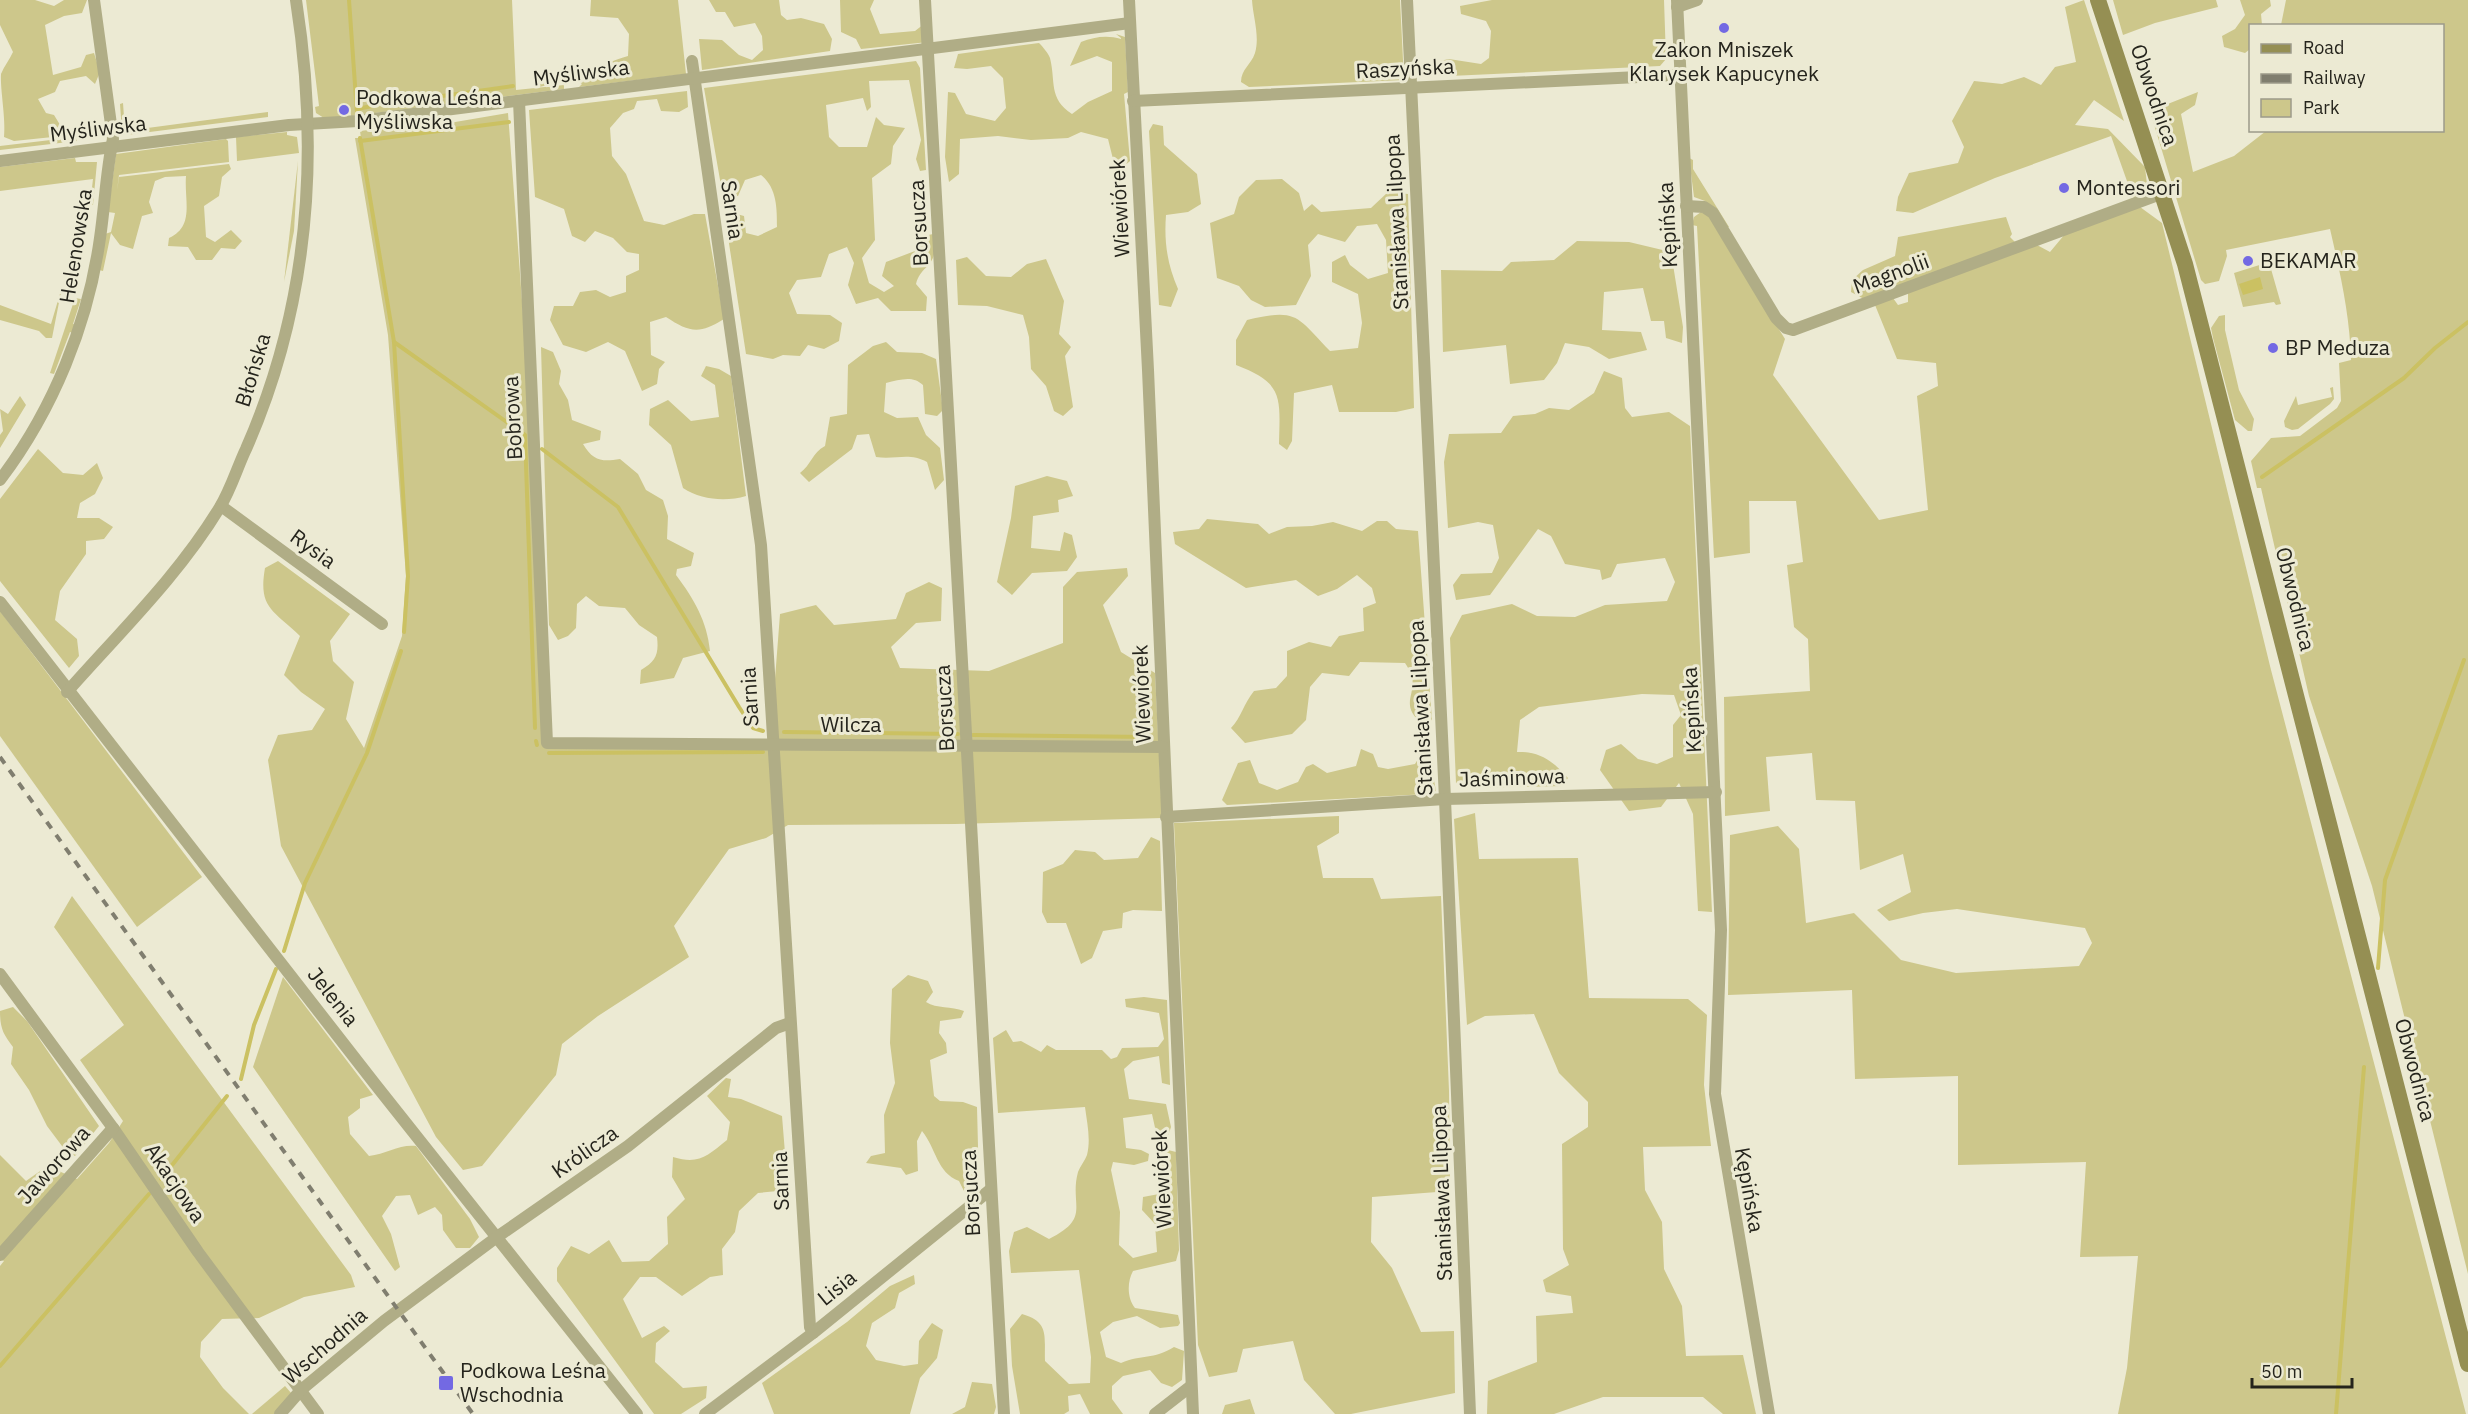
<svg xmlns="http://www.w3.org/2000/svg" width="2468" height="1414" font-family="'IBM Plex Sans',sans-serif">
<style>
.green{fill:#cdc78b}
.water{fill:#cbc162}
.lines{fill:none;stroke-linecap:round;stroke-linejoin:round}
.stream{stroke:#cbc162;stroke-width:4}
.street{stroke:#b0ad86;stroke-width:12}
.secondary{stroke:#958f53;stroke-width:16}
.rail{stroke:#807e6f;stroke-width:4;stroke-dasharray:8 8;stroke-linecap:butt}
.poi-dot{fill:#7369e3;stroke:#ecead3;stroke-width:2}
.labels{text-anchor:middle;stroke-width:6;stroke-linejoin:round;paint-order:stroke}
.poi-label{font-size:21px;fill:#25241c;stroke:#ecead3;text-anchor:start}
.street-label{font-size:21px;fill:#25241c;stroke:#ecead3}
</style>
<rect width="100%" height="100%" fill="#ecead3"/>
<g class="green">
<path d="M0,0H35L54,6L64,0H87L82,13L64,16L45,25L53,75L81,67L86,55L94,53L100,72L95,84L86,76L60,81L55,92L38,99L46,113L54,115L65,133L91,131L96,122L101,125V132L14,141L4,137C6,119 0,89 1,74C4,66 10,59 13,52L0,25Z"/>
<polygon points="306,0 512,0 516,90 564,85 564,89 351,116 350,106 340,107 341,117 324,118 316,113 315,107 319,106"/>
<path d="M591,0H678L686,74L579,87L582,84L575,79L539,87L534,83L546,71C586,83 592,66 628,56L629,34L618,18L590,16Z"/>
<polygon points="709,0 779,0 781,15 787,20 801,18 824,24 832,39 830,51 702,70 699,39 722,40 739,55 752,60 763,50 762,36 755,23 734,27 725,12 716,12"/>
<polygon points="840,0 874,0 870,9 880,34 915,31 924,24 928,42 861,49 856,39 841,32"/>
<path d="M1252,0H1400L1404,80L1249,87L1241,82C1241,69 1251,65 1255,53C1260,36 1253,17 1252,0Z"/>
<polygon points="1492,0 1664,0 1666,59 1660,66 1450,76 1432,73 1435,62 1449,59 1481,64 1489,58 1491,31 1486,21 1461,14 1460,6"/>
<polygon points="2084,0 2124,121 2094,100 2075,125 2108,129 2145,167 2148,193 2133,198 2111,136 1995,178 1913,213 1896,211 1898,197 1909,173 1958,163 1964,147 1952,121 1974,81 2002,84 2024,77 2041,85 2055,67 2076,62 2065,7"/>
<polygon points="2113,0 2216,0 2218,7 2155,23 2123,35"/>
<polygon points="2240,0 2270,0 2271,6 2261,14 2262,25 2250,26 2250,49 2245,53 2224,47 2222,36 2235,29 2245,15"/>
<path d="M2286,0H2468V1274L2372,886L2309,696L2261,488H2257L2251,461L2271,438L2300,436L2337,408L2341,401L2339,363L2351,360C2350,316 2340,272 2330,229L2226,250L2227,256L2219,281L2205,284L2201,280L2150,111L2198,92L2195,105L2181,114L2193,172L2234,156L2266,131L2442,130V26L2281,25Z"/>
<path d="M1116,34L1125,37L1128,92L1124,94L1130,161L1122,168L1114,163L1108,139L1081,132L1068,138L1031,140L998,136L960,139L959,174L949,182L945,157L948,92L955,93L966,114L995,121L1006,108L1003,78L991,66L967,69L954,68L958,54L1039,43C1043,47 1048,53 1050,58C1056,82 1048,98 1072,114L1088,102L1112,91V62L1097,56L1070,66L1081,42C1094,37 1107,35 1121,39V45V38Z"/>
<path d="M916,61L920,68L926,170L920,171L916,159L921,140L909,80L869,81L871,107L867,111L863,98L826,105L829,137L839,147H867L876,117L884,125L905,128L893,146L891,164L872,178L875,240L862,258L869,283L884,292L894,286L882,276L886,262L915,251L924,236L933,234C940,269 922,262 916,284L927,297L926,311H891L878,298L856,304L848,285L854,263L847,247L829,254L821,277L797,280L789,293L797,314L830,315L842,323L839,341L824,349L808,345L800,356L783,355L773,359L746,354L726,224L733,213L744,216L746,233L758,236L777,227C777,208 777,188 761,175L745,180L738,196L723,197L704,88Z"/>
<path d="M687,91L688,107L679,112L661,111L657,99L637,101L634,109L623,113L610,128L612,156L626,174L644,221L664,225L694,214H705L724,319C699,335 689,332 666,317L650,322L651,355L665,362L659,369L657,384L642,391L625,351L608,342L586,352L563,345L550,320L554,306H573L580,292L596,290L610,297L626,292V276L639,270V254L627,252L613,238L595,231L585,242L572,236L564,209L535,197L529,110Z"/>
<polygon points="123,103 125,131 268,112 268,117 126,135 122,132 120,104"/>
<path d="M508,113L532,435L544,741L778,747L775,679L780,614L816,605L834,625L896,619L906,593L929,582L942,588L941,621L916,623L891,647L900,668L989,671L1063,643V587L1077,572L1127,568L1128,576L1103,605L1121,652L1155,673L1162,818L955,824L788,825L766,838L729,849L674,926L689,957L598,1016L562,1044L556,1075L482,1166L463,1170L436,1137L281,846L268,760L278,735L312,730L325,709L301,692L284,675L300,636C273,610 258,608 265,568L278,561L350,614L330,641L333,661L354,682L346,719L364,748L402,636L406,576L388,335L355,138H361L360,131L401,126L420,128Z"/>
<path d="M1153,124L1163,126L1164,145L1197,174L1201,204L1188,212L1166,215C1164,241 1167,264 1178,289L1171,307L1159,305L1149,131Z"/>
<polygon points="287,132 287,135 297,137 299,153 237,161 236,137"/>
<polygon points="76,137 77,141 0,150 0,146"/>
<path d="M226,139L228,141L229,162L119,175L117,191L119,177L229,164L231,169L222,177L219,196L204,206L206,237L215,242L231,230L242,241L235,249L221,248L212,260H196L188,247L168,246L169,238C195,226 184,201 186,176L165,177L155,181L149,202L153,213L142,216L133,249L120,245L111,233L103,271L99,270L105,234L111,232L115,213L108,212L116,154Z"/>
<polygon points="75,158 76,162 97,162 93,205 90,205 93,179 0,191 0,167"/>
<polygon points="1689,158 1693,160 1693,169 1729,227 1726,227 1705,201 1694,197"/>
<polygon points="298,161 294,231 284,282"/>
<path d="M1282,179L1299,193L1304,211L1312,204L1321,212L1371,208L1388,192L1408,194L1414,408L1396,412H1339L1332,385L1294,393L1292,441L1287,450L1279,444C1280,397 1284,383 1236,365V340L1247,320C1298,308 1296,316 1330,351L1358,348L1362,323L1358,294L1332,282V262L1345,255L1350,265L1368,279L1388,273L1386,240L1377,224L1357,226L1345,242L1318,234L1308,245L1311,276L1296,305L1265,307L1251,300L1239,286L1217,278L1210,223L1234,214L1239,197L1256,180Z"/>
<polygon points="2140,207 2162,223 2271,670 2466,1414 2118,1414 2127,1368 2138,1256 2080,1257 2086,1162 1958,1165 1958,1076 1855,1079 1852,990 1728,995 1730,835 1778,826 1799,849 1806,923 1854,913 1901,960 1956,973 2079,966 2092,943 2085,928 1957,909 1923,913 1889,921 1877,910 1911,892 1903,854 1860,870 1855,801 1816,800 1812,753 1766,757 1770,811 1725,816 1724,697 1810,691 1808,639 1794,627 1787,565 1803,562 1796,501 1749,501 1750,553 1714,558 1697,226 1692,225 1694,217 1701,212 1708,214 1785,339 1773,375 1879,520 1928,510 1917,396 1938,386 1936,363 1897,359 1875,305 1893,298 1898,305 1908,302 1908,293 2037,245 2050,252 2065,234"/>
<polygon points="2006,217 2012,234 2010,237 2015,242 1864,299 1851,292 1852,280 1863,270 1895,256 1898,237"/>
<polygon points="1577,241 1629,242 1671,252 1683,327 1682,343 1666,338 1664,321 1651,321 1643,288 1604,292 1602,330 1641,332 1647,350 1609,359 1589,347 1565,343 1557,363 1544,380 1510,384 1506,345 1443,352 1441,270 1502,271 1511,262 1554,260"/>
<polygon points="967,257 986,276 1011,277 1027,264 1046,259 1064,301 1059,334 1071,347 1065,356 1073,407 1063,416 1054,411 1046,386 1031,369 1029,337 1023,315 987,306 958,305 956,260"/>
<polygon points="2269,262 2281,304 2276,305 2274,302 2243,307 2234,273"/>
<polygon points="62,287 52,338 46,338 39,331 0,320 0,305 51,324"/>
<polygon points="75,298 81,299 73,324 78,325 75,334 70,332 54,374 50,373"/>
<polygon points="2225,315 2225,330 2239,390 2254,419 2252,431 2248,431 2235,420 2213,338 2211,328 2219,316"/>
<path d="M886,342L897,352L922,353L936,359L943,410L937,416L925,414L923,385C912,375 900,380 886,383L884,412L897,418L918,417L926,435L940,448L944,480L935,490L927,462C909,452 896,460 876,457L869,434L857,435L852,449L809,482L800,473C811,465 812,453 825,446L830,417L847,414L848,365L873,346Z"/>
<path d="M541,347L553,352L561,371L559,384L568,400L572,420L601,431L600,440L583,444C593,461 602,462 620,459L638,474L646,490L663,500L668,516L667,539L694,553L691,566L677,569L676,575C694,599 707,621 710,651L683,658L674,678L640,684L641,670C656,661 659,654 657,637L639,625L625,608L599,606L586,596L577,604L576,628L568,636L558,640L549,625Z"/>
<path d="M706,366L719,369L731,376L746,496C726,502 701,500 683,488L671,445L649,425L650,409L668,400L691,421L719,417L715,385L701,376Z"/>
<path d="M1604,371L1622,378L1625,408L1632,417L1669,412L1690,426L1712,912L1698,911L1693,814L1679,783L1661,807L1629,811L1600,770L1606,750L1621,744L1638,759L1657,764L1673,757V725L1681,715L1674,695L1642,694L1539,707L1520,720L1517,752C1539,751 1553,761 1568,778L1562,786L1477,788L1456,783L1450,638L1462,615L1512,604L1537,616L1575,617L1605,605L1667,601L1675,582L1665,558L1617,564L1611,577L1602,580L1600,570L1565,564L1551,536L1538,529L1490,595L1456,600L1453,585L1461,574L1492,573L1499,558L1493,525L1478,522L1448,528L1444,462L1449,434L1501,433L1513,416L1535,414L1549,408L1569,410L1594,393Z"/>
<polygon points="2333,387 2334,399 2330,404 2298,429 2292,430 2285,427 2284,421 2296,396 2298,405 2332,397 2330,388"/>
<polygon points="20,396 26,405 0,448 0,435 3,431 0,409 8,414"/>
<polygon points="38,449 63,473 83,475 97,463 103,478 95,494 80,503 77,518 99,518 113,527 104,539 86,541 86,554 60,591 55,620 77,639 79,656 69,668 0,581 0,499"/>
<polygon points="1047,476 1067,481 1073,496 1058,500 1059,512 1033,516 1031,548 1060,551 1064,532 1072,535 1077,557 1067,571 1032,573 1012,595 997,582 1011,518 1015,486"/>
<path d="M1207,519L1258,524L1269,534L1287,527L1312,526L1333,522L1362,531L1377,521H1387L1396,529L1418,531L1432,720L1423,725C1399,704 1416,697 1412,676C1411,672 1407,666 1405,663L1360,662L1349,676L1322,673L1310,687L1306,720L1292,734L1245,743L1231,728C1241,718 1244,703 1254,691L1276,688L1287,676V651L1309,642L1331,647L1339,636L1364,631L1363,608L1376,603L1372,588L1357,575L1337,589L1318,596L1296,580L1246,588L1175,544L1173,532L1199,529Z"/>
<polygon points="0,611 202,877 137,927 0,736"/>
<polygon points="1361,749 1373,754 1378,767 1388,769 1415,764 1423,751 1429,754 1436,791 1427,794 1227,805 1222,800 1238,763 1250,760 1259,783 1277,790 1298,782 1306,767 1313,764 1327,773 1356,766"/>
<polygon points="1475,813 1479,859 1578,858 1589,998 1688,999 1707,1015 1704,1085 1711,1146 1643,1147 1645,1190 1662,1222 1664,1269 1682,1306 1686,1356 1743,1355 1756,1414 1723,1414 1703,1397 1603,1397 1554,1414 1487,1414 1488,1381 1537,1362 1536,1316 1573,1313 1571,1296 1546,1292 1543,1280 1569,1265 1563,1249 1562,1144 1588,1127 1588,1102 1559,1073 1534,1014 1485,1016 1467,1025 1454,819"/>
<polygon points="1339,816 1339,833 1317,846 1323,878 1373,878 1381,899 1441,896 1449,1091 1450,1191 1372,1197 1371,1242 1392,1268 1421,1332 1454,1331 1455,1393 1351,1414 1335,1414 1304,1380 1293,1341 1243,1349 1237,1372 1209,1377 1198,1345 1174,823"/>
<polygon points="1151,837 1160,841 1162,911 1133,910 1123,913 1122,928 1103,931 1092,958 1081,964 1066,923 1047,923 1042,912 1043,872 1063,864 1075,850 1095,852 1104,860 1138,858"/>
<polygon points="72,896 351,1275 355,1287 304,1297 259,1318 222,1319 201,1342 200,1357 223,1388 249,1414 0,1414 0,1266 4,1261 0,1259 0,1155 26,1181 53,1162 61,1172 77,1179 109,1143 123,1121 80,1060 124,1025 54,927"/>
<path d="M908,975L928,981L933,992L926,1002C937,1009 951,1006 964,1011L961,1018L940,1021L939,1033L946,1043L947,1053L930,1060L934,1096L940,1101L963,1102L977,1107L979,1186L976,1195H966L959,1181C937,1173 936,1148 922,1131L917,1141L918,1171L906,1175L901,1168L866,1163L871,1156L885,1153L884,1115L895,1083L890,1043L892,989Z"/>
<path d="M283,977L373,1095L360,1099V1108L348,1117L350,1134L369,1156C386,1154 400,1144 416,1146L470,1219L479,1237L470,1248H456L443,1230L442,1215L435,1207L418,1215L410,1195L396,1196L382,1216L391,1234L400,1267L395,1271L253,1067Z"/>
<path d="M1144,997L1167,1000L1170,1085L1162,1083L1159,1056L1133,1061L1124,1069L1129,1099L1166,1104L1171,1127L1168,1136L1156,1132L1152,1114L1123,1118L1126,1148L1141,1150L1149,1154L1148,1161L1134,1165L1113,1162L1111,1170L1120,1212L1119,1245L1133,1258L1157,1252L1155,1224L1142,1210L1143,1197L1159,1194L1160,1148L1176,1152L1179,1250L1176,1261L1133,1271C1127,1282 1127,1298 1135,1308L1178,1315L1180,1323L1178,1326L1160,1328L1137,1316L1113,1322L1100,1332L1106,1357L1121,1363C1142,1354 1153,1360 1174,1347L1184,1351L1182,1380L1172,1387L1161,1383L1150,1370L1123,1376L1112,1386V1399L1123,1414H1090L1080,1394L1068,1396L1069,1411L1064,1414H1020L1012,1366L1010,1329L1022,1314C1050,1322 1044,1336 1045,1361L1069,1384L1090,1383L1091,1357L1079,1270L1011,1273L1009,1251L1014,1232L1027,1227L1049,1239C1092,1218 1069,1205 1078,1172C1080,1166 1085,1161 1087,1155C1091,1139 1087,1123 1085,1107L998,1113L993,1038L1006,1030L1013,1042L1021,1041L1041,1052L1047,1045L1056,1050H1102L1111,1059L1117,1057L1122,1048L1158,1047L1164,1039L1159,1013L1126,1007L1125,999Z"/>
<path d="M13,1007L27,1021L99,1126L75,1156L65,1150L47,1126L29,1090L11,1064L13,1047C3,1034 0,1028 0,1011Z"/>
<path d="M726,1078L731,1079L728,1097L741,1099L782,1116L788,1190L758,1193L739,1211L735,1232L722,1249L723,1275L710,1277L682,1296L656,1277H640L623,1299L642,1338L664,1326L670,1331L656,1343L655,1362L683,1388L707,1386L706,1398L681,1414H654L557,1281V1268L571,1246L589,1254L609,1240L622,1262L649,1261L668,1244L667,1217L685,1199L672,1177L673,1157C699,1165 707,1156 727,1140L730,1122L707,1096Z"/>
<polygon points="914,1275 915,1284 899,1293 895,1308 872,1323 866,1346 876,1360 904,1366 918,1364 919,1341 932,1323 943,1330 937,1358 920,1378 910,1414 774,1414 762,1383 847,1322 890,1286"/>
<polygon points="972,1382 992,1384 996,1407 994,1414 952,1414 965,1407"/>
<polygon points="285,1386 292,1394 274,1414 252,1414"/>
<polygon points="1250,1399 1255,1414 1222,1414 1225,1405"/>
</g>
<polygon class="water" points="2260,277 2263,289 2243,295 2239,284"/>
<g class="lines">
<g class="stream">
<polyline points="349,0 357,113"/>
<polyline points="385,104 513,86"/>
<polyline points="357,109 377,105"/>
<polyline points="360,138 394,342 408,576 404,632"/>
<polyline points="360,141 509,122"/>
<polyline points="394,342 525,435 535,728"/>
<polyline points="542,449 618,507 739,707 753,728 763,731"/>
<polyline points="2262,477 2404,378 2435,348 2468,322"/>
<polyline points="784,732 958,734"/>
<polyline points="973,735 1150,737"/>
<polyline points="536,741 537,745"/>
<polyline points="549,753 763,752"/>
<polyline points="284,951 305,883 367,753 401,651"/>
<polyline points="2378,968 2385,880 2464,660"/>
<polyline points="241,1079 254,1025 276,969"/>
<polyline points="161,1179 227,1096"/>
<polyline points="0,1366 149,1194"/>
<polyline points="2336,1414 2364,1067"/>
</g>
<g class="street">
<polyline points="925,0 1004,1414"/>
<polyline points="1129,0 1148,370 1193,1414"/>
<polyline points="1407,0 1445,799 1470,1414"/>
<polyline points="1677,0 1721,930 1715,1094 1769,1414"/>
<polyline points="1677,7 1697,0"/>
<polyline points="692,61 761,545 810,1327 813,1333"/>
<polyline points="519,101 547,743 1163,747"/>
<polyline points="1133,101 1680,75"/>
<polyline points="0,161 289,125 358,121 1130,23"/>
<polyline points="1686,206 1704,207 1713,213 1776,318 1786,328 1793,330 2163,193"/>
<path d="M0,480C53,410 88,324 100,238C105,204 106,172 113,139L94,0"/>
<polyline points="221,506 382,624"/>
<polyline points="0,602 375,1084 637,1414"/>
<path d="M67,692C120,632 179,575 220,507C231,489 237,468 246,449C309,306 320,153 296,0"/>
<polyline points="1166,817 1445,799 1716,792"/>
<polyline points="0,974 113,1128 198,1252 318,1414"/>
<polyline points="0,1255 113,1128"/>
<polyline points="280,1414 301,1390 384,1321 497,1237 628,1146 776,1028 790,1023"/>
<polyline points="705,1414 813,1333 990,1190"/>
<polyline points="1155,1414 1191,1386"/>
</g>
<polyline class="secondary" points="2098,0 2185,264 2468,1364"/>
<polyline class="rail" points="0,757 473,1414"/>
</g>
<g class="poi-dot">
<circle cx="1724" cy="28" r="6"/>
<circle cx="344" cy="110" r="6"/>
<circle cx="2064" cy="188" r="6"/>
<circle cx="2248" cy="261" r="6"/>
<circle cx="2273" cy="348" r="6"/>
<rect x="438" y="1375" width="16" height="16" rx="3"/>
</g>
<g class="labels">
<g class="poi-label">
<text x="1724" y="57" text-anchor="middle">Zakon Mniszek<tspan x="1724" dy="24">Klarysek Kapucynek</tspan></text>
<text x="356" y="105">Podkowa Leśna<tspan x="356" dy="24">Myśliwska</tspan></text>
<text x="2076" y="195">Montessori</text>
<text x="2260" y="268">BEKAMAR</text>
<text x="2285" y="355">BP Meduza</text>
<text x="460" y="1378">Podkowa Leśna<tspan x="460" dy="24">Wschodnia</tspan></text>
</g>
<g class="street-label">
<text transform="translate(1405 69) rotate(-3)" y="7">Raszyńska</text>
<text transform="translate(581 73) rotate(-7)" y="7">Myśliwska</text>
<text transform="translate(2154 95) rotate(71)" y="7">Obwodnica</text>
<text transform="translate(98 129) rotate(-7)" y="7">Myśliwska</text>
<text transform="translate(1120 208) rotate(-93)" y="7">Wiewiórek</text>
<text transform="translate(732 210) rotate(82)" y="7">Sarnia</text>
<text transform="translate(1397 222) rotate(-93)" y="7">Stanisława Lilpopa</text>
<text transform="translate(919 223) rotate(-93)" y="7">Borsucza</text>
<text transform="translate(1668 225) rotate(-93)" y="7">Kępińska</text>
<text transform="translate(76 246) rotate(-81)" y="7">Helenowska</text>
<text transform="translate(1891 274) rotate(-20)" y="7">Magnolii</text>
<text transform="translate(253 370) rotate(-73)" y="7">Błońska</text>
<text transform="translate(513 418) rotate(-93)" y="7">Bobrowa</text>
<text transform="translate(313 549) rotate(36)" y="7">Rysia</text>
<text transform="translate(2295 599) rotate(76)" y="7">Obwodnica</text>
<text transform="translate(1142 694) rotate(-92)" y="7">Wiewiórek</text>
<text transform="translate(750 697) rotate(-93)" y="7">Sarnia</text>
<text transform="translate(945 708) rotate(-93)" y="7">Borsucza</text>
<text transform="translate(1421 708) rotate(-93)" y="7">Stanisława Lilpopa</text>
<text transform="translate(1692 710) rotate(-93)" y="7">Kępińska</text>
<text x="851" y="732">Wilcza</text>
<text transform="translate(1512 778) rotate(-2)" y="7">Jaśminowa</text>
<text transform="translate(333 997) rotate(52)" y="7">Jelenia</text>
<text transform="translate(2415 1070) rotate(75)" y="7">Obwodnica</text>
<text transform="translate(585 1152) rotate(-35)" y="7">Królicza</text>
<text transform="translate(54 1165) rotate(-48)" y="7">Jaworowa</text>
<text transform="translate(1162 1179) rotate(-93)" y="7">Wiewiórek</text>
<text transform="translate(781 1181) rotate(-92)" y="7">Sarnia</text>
<text transform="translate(175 1183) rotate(56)" y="7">Akacjowa</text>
<text transform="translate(1749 1190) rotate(80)" y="7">Kępińska</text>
<text transform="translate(971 1193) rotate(-93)" y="7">Borsucza</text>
<text transform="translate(1442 1193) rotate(-92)" y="7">Stanisława Lilpopa</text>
<text transform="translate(837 1288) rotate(-39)" y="7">Lisia</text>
<text transform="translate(325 1346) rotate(-41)" y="7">Wschodnia</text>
</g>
</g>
<rect x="2249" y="24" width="195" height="108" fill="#ecead3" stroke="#9c9b8a" stroke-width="1.5"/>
<rect x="2261" y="44" width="30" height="9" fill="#958f53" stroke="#9c9b8a" stroke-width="1.5"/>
<text x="2303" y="54" font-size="18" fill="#25241c">Road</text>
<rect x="2261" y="74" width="30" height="9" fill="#807e6f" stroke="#9c9b8a" stroke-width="1.5"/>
<text x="2303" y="84" font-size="18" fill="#25241c">Railway</text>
<rect x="2261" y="99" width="30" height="18" fill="#cdc78b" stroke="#9c9b8a" stroke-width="1.5"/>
<text x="2303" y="114" font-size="18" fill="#25241c">Park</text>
<path d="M2252 1378v9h100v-9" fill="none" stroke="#25241c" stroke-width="3"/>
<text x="2261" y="1378" font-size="18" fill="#25241c" stroke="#ecead3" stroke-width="4.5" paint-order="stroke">50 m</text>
</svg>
